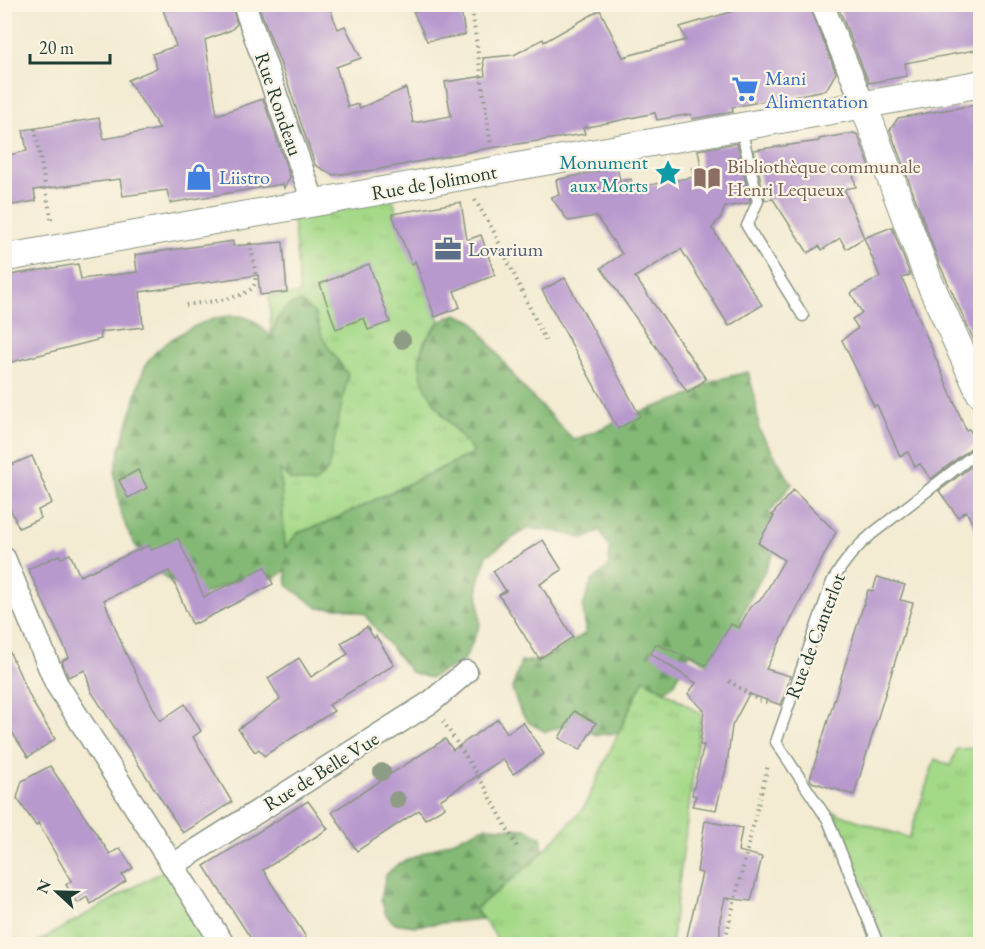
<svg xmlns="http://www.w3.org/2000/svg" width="985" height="949" font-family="'EB Garamond',serif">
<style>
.grass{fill:url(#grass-tufts);stroke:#628b5e;stroke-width:1.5}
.forest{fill:url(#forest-firs);stroke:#517b54;stroke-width:1.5}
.building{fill:#b799cd}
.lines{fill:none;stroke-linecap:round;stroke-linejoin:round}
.service-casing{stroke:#899483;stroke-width:13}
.minor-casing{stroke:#899483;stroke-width:25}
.tertiary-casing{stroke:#899483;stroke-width:29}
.path{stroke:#899483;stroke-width:4;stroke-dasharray:1.5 4.5;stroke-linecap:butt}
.service{stroke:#fff;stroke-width:10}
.minor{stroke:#fff;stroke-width:22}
.tertiary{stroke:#fff;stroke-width:27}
.tree{fill:#8d9c84}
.labels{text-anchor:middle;stroke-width:4.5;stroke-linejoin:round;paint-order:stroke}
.shop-label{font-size:20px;fill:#366cbe;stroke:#fcf5e5;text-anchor:start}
.street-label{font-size:20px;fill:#1f3d34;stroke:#fcf5e5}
.culture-label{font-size:20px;fill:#0d838f;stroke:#fcf5e5;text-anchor:end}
.education-label{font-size:20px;fill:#785e54;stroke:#fcf5e5;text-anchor:start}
.service-label{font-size:20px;fill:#4e5e75;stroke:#fcf5e5;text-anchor:start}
</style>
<defs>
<pattern id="grass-tufts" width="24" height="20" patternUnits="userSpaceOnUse" patternTransform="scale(1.5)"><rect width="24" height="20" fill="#a4d988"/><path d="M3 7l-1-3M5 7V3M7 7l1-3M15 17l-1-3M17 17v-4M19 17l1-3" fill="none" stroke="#8dbb76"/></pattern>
<pattern id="forest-firs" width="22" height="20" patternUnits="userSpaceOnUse" patternTransform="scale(1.5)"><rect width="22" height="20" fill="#83b974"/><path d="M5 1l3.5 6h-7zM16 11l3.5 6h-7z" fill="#6b9860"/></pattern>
</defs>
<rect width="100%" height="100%" fill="#fcf5e5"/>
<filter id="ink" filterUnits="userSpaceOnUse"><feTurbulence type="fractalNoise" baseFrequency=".0167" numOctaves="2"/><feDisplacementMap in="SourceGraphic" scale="12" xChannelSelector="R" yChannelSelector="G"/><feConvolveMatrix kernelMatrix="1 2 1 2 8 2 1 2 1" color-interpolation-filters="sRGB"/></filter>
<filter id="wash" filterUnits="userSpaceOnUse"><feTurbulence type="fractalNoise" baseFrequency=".008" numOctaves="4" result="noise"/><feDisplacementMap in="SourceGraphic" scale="24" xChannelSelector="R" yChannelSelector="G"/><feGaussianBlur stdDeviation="1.35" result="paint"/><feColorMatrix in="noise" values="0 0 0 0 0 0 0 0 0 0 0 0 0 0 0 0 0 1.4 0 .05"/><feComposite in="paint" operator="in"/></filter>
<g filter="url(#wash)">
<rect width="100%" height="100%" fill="#f3ebd2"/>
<g class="grass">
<polygon points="390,190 397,213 440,320 424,342 440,412 475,452 326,523 298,533 285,548 269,296 300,294 294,227 289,208"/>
<polygon points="644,678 701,714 671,944 498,944 494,933 475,909 534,861 583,809"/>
<polygon points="980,748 980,944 883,944 864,885 827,810 909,838 935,759 950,766 957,749"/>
<polygon points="173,865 223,944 34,944"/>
</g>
<g class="forest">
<path d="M301,302L315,314L323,339L348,375L328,470L314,484L291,480L280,470L285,548L298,533L326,523L474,453C452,422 399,378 428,337C438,323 441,320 456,314L473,321L519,383L574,440L643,411L691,395L712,381L748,372L755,397L759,430L792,484L769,513L785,531L741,617V632L769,658L766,678L748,687L690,653L674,684L664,691L644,679L618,733L597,735L568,724L546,732L529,723L520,711L512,689L521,662L542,660L586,633L583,607L591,582L609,566L610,549L600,530L585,539L555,531L528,528L487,555L478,585L480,625L464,661L430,678L411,672L364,614L344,608H318L287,585L286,570L275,578H241L198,597C155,579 123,542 118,495C117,488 115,480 115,473C118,450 126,428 133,407C137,393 140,375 147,363C161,339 223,305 250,319C257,322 264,330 271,336C279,318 280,305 301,302Z"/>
<polygon points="485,827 526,829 541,837 543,852 534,861 475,909 482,919 415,926 394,923 386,915 381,899 386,875 398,864"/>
</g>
<g id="blocks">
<g class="building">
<polygon points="161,4 231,4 237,24 231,30 205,40 217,115 263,99 290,177 284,188 283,184 170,203 167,190 123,196 120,179 34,190 36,201 7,206 4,192 4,156 27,151 23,130 99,118 104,139 160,129 128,80 157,68 152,54 176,46"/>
<polygon points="258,4 328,4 338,29 345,26 361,58 336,67 348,107 358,104 360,108 406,88 413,123 451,116 445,82 485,76 483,58 514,55 543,39 544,42 600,10 623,57 686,40 680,27 731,12 729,4 809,4 836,73 826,90 732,107 733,112 692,119 691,114 657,120 655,113 583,128 585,134 484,149 375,170 333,175 315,165 288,84"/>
<polygon points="421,4 460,4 465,35 427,41 413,11 422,10"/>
<polygon points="837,4 972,4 973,14 981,12 981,49 905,63 907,76 869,83"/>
<polygon points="981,104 981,356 939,263 890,130 898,118"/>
<polygon points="854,133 858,135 871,170 853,174 856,187 844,189 864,238 846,249 840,238 822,250 819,246 808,253 773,199 765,200 754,150 819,141 819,139"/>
<polygon points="737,143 750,200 749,203 725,207 721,217 712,228 762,305 729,326 681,249 635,277 706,379 688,393 601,268 622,254 596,216 568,221 551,197 559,195 556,180 617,167 620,181 631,179 633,188 694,177 692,168 701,166 698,150"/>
<polygon points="461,202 467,240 481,235 495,275 454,291 460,307 435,317 415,261 412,265 392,214"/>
<polygon points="892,227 910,275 902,278 966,430 969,429 977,443 931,479 920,464 915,467 908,452 900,456 877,405 874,406 842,340 858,328 852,319 862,313 851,293 880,277 864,238"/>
<polygon points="233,241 233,246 283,242 287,292 260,295 258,275 140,292 143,327 100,332 101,339 4,364 4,276 78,264 81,279 137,272 135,255"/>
<polygon points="369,264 390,322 368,330 364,318 336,329 320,284"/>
<polygon points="565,278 640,416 618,429 542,290"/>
<polygon points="32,456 52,503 38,510 41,518 19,528 4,495 4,468"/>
<polygon points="981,459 981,540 966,511 958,517 939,491"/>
<polygon points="138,470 147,488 128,498 119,480"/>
<polygon points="793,490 836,532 766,669 790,676 787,687 781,705 749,694 732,726 727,764 716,810 692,806 696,796 692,795 704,745 700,745 704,710 688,694 696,683 651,654 656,644 706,665 731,624 739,628 750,607 763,597 784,560 758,543 774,516 772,515"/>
<polygon points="178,538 204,597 265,567 273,584 197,623 196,622 192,624 169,571 104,600 125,652 160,721 185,704 201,731 193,737 232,802 183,833 91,691 85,670 68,677 62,661 69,657 28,569 59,555 61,558 70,554 80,576 149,545 151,550"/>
<polygon points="543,540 562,570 540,584 573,637 539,659 499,595 506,591 493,571"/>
<polygon points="877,577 905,585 900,600 913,603 854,795 812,782 810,779 868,590 873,591"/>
<polygon points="367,627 374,638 376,636 394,665 329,705 334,711 264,756 259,749 255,752 238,729 280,699 268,678 299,658 311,677 348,654 341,643"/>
<polygon points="4,640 33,703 55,739 28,757 4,720"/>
<polygon points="574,711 596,723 580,750 559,738"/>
<polygon points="498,719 507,733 523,722 544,754 513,774 503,759 440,800 445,807 425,819 419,810 357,851 332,812 445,739 453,750"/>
<polygon points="50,766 110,854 120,848 133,868 122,875 126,881 91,904 87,897 78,903 66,885 71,881 38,823 36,826 17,798 22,781"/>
<polygon points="308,801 328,829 263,870 306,937 295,945 255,945 204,866"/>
<polygon points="705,821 742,828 738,851 762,857 751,901 725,898 720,919 720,945 685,945 702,873 697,872"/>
</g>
</g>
</g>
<g filter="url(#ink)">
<use href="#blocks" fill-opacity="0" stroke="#899483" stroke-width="1.5"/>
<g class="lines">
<defs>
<g id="service">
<polyline points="741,128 758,201 747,226 803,316"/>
<path d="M878,944L828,820L776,742L832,582C843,562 856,547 873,533L980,450"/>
</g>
<g id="minor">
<polyline points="244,4 314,204"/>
<polyline points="822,4 864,106"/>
<polyline points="4,558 56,683 223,944"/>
<polyline points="173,865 431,702 466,672"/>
</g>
<g id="tertiary">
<polyline points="864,106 929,281 980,393"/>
<polyline points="4,258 980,84"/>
</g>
</defs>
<use href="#service" class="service-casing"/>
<use href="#minor" class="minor-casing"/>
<use href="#tertiary" class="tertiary-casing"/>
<g class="path">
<polyline points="471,4 491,146"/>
<polyline points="35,129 52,223"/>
<polyline points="475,200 493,230 546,342"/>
<path d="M186,305C202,302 252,300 255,282C257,269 251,252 249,239"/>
<polyline points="729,681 760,701 770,702"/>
<polyline points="443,721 485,787 517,847"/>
<polyline points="724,944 768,765"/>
</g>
<use href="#service" class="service"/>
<use href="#minor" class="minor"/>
<use href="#tertiary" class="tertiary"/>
</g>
<g class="tree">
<circle cx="402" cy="340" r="9"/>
<circle cx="382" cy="772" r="9"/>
<circle cx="397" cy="800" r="9"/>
</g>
</g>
<defs>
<symbol id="supermarket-bare" viewBox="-9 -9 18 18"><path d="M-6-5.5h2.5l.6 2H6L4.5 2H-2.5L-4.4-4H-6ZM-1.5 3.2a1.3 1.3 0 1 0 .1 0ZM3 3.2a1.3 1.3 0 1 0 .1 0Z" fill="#3f7fe0" stroke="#fcf5e5" stroke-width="2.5" paint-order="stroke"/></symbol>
<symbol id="sight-bare" viewBox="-9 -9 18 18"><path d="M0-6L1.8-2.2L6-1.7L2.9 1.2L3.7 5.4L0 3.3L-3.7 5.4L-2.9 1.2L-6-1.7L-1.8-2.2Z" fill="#0f9aa8" stroke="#fcf5e5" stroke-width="2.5" paint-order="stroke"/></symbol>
<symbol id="shop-bare" viewBox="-9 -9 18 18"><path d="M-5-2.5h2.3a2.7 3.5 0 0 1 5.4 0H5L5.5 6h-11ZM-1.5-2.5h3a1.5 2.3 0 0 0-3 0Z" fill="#3f7fe0" stroke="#fcf5e5" stroke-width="2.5" paint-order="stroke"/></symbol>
<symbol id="library-bare" viewBox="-9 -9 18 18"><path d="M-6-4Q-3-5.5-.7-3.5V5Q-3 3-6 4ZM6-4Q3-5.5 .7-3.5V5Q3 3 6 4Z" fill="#8d6e63" stroke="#fcf5e5" stroke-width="2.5" paint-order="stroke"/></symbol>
<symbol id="office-bare" viewBox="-9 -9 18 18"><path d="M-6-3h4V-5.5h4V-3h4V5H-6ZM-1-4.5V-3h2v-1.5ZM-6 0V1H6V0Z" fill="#5c6f8a" stroke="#fcf5e5" stroke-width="2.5" paint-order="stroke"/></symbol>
</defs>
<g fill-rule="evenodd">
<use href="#supermarket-bare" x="726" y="70" width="38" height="38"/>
<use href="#sight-bare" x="649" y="154" width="38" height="38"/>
<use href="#shop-bare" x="180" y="158" width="38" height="38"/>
<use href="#library-bare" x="688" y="159" width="38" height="38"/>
<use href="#office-bare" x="429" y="230" width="38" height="38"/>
</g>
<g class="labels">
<g class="shop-label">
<text x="765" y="85">Mani<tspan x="765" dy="23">Alimentation</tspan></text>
<text x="219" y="184">Liistro</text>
</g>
<g class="street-label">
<text transform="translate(279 104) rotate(71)" y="7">Rue Rondeau</text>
<text transform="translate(434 182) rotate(-10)" y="7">Rue de Jolimont</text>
<text transform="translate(815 636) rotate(-69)" y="7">Rue de Canterlot</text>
<text transform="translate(321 771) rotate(-32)" y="7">Rue de Belle Vue</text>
</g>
<g class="culture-label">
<text x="648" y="169">Monument<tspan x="648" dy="23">aux Morts</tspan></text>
</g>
<g class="education-label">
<text x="727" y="173">Bibliothèque communale<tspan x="727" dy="23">Henri Lequeux</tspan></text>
</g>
<g class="service-label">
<text x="468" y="256">Lovarium</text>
</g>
</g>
<rect width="985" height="949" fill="none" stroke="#fcf5e5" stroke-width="24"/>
<g transform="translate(57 892) rotate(292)" stroke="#fcf5e5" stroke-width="4.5" paint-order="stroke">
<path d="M0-4.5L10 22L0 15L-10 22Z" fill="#1f3d34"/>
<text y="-9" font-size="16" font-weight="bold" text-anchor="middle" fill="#1f3d34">N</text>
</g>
<path d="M30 54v9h80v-9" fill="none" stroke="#1f3d34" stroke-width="3"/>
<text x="39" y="54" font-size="18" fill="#1f3d34" stroke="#fcf5e5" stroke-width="4.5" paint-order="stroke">20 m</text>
</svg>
